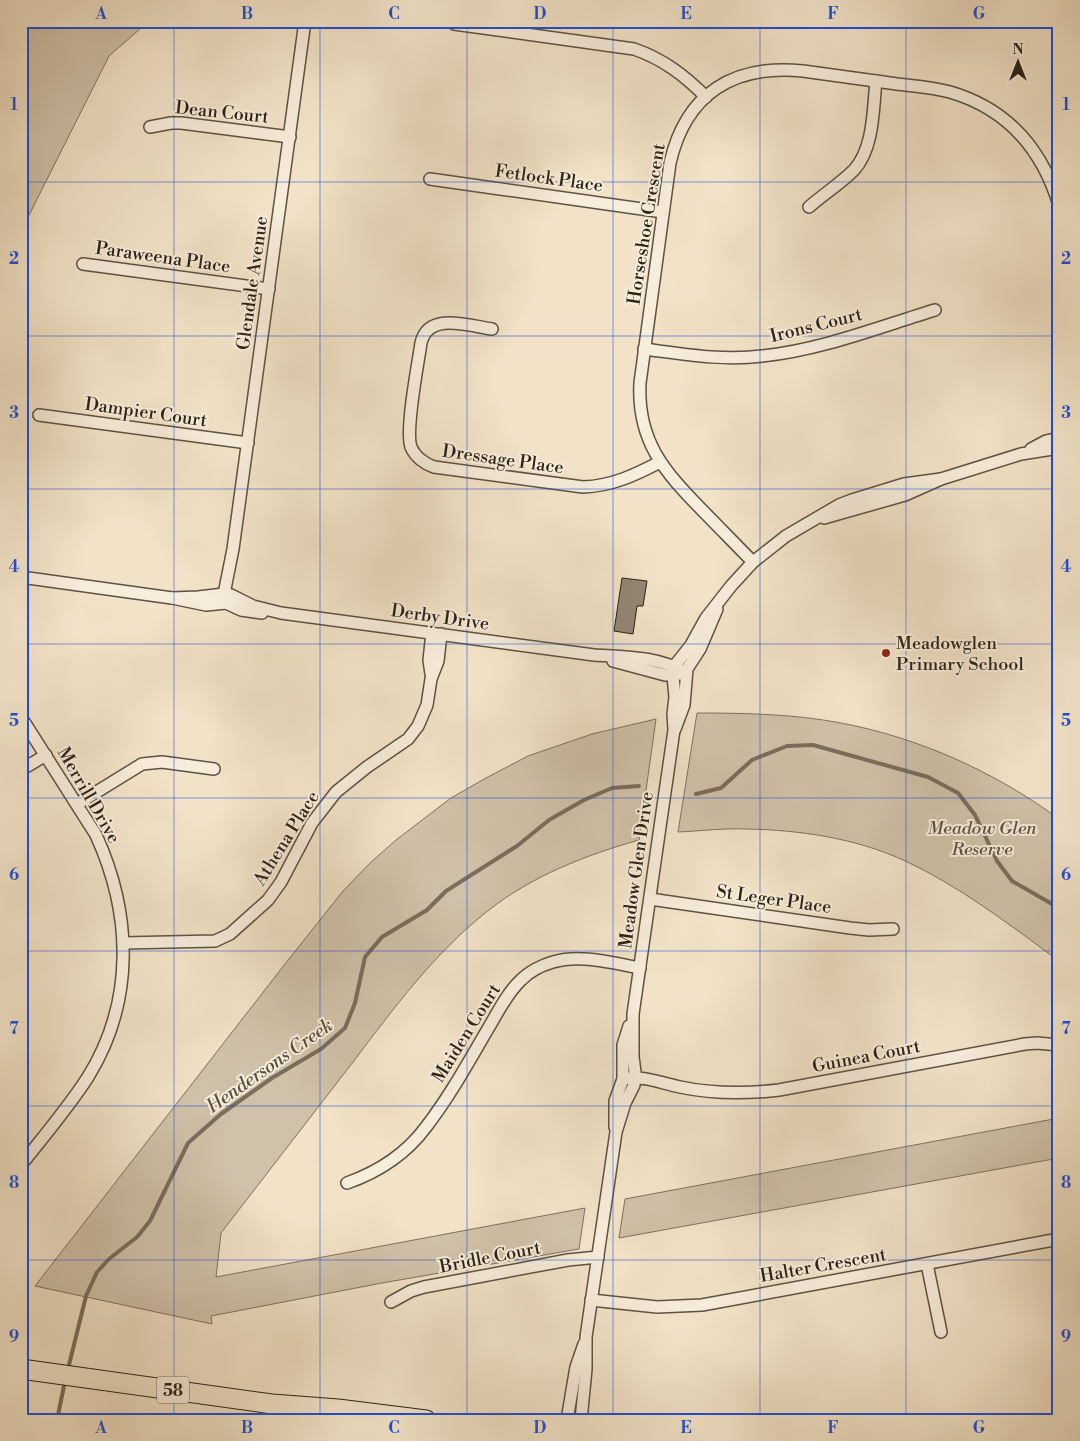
<svg xmlns="http://www.w3.org/2000/svg" width="1080" height="1441" font-family="'Libre Bodoni',serif">
<style>
.green{fill:#d0c2aa;stroke:#7e7260}
.lines{fill:none;stroke-linecap:round;stroke-linejoin:round}
.stream{stroke:#7a6e5d;stroke-width:4}
.building{fill:#928673;stroke:#2b2217}
.street-casing{stroke:#5d5243;stroke-width:14}
.primary-casing{stroke:#2b2217;stroke-width:21}
.street{stroke:#f7eddb;stroke-width:11}
.primary{stroke:#f2e3c8;stroke-width:19}
.grid{fill:none;stroke:#1d4ed8;stroke-width:1;stroke-opacity:0.55}
.poi-dot{fill:#8f2418;stroke:#f7eddb;stroke-width:2}
.labels{text-anchor:middle;stroke-width:4;stroke-linejoin:round;paint-order:stroke}
.shield{fill:#f7eddb;stroke:#685f52;stroke-width:1}
.shield-label{font-size:16px;font-weight:bold;fill:#2b2217}
.street-label{font-size:18px;fill:#2b2217;stroke:#f7eddb}
.poi-label{font-size:18px;fill:#2b2217;stroke:#f7eddb;text-anchor:start}
.park-label{font-size:18px;font-style:italic;fill:#5d5243;stroke:#f7eddb}
.water-label{font-size:19px;font-style:italic;fill:#594e40;stroke:#f7eddb}
.neatline{fill:none;stroke:#1d4ed8;stroke-width:2}
.grid-label{font-size:16px;text-anchor:middle;font-weight:bold;fill:#1d4ed8}
</style>
<rect width="100%" height="100%" fill="#f2e3c8"/>
<filter id="stains"><feTurbulence type="fractalNoise" baseFrequency=".004" numOctaves="4"/><feColorMatrix values="0 0 0 0 .2 0 0 0 0 .09 0 0 0 0 .02 0 0 0 .5 -.17"/></filter>
<radialGradient id="worn" r=".72"><stop offset=".6" stop-color="#630" stop-opacity="0"/><stop offset="1" stop-color="#630" stop-opacity=".3"/></radialGradient>
<g class="green">
<polygon points="21,21 149,21 109,56 21,231"/>
<path d="M697,713C745,713 794,714 841,723C920,738 995,772 1059,819V961C1010,925 958,885 903,860C855,838 799,830 747,829C724,828 701,831 678,832Z"/>
<path d="M656,719L639,840C586,855 532,876 489,910C435,952 394,1008 353,1062C309,1119 265,1176 221,1233L216,1277L585,1208L579,1249L382,1283L211,1316L212,1324L35,1286L285,964L343,891L370,863L396,840L451,798L486,778L528,756L592,734Z"/>
<polygon points="1059,1118 1059,1158 619,1238 625,1199"/>
</g>
<g class="lines">
<g class="stream">
<polyline points="696,794 721,788 752,760 787,746 813,745 928,777 958,793 975,815 997,861 1012,881 1059,908"/>
<polyline points="68,1369 86,1296 97,1272 109,1259 137,1237 150,1221 188,1143 221,1114 272,1078 321,1049 345,1028 355,1003 365,957 382,937 427,910 446,891 517,846 549,820 584,800 612,788 639,786"/>
<polyline points="57,1420 65,1381"/>
</g>
</g>
<polygon class="building" points="622,578 647,581 643,606 637,606 633,634 614,631"/>
<g class="lines">
<defs>
<g id="street">
<path d="M454,24L634,49C663,59 684,75 706,97"/>
<polyline points="150,127 171,123 181,123 290,137"/>
<polyline points="430,179 663,212"/>
<path d="M809,207C824,194 841,183 854,170C874,148 873,109 876,81"/>
<polyline points="83,264 269,289"/>
<path d="M492,329C470,326 428,311 421,343C418,364 405,430 411,447C415,457 425,464 434,467L583,487C612,486 635,475 660,462"/>
<path d="M644,349C683,354 723,361 762,356C821,350 879,327 935,310"/>
<polyline points="39,415 248,443"/>
<polyline points="1031,449 1046,441 1059,438"/>
<polyline points="824,518 905,495 941,479 1021,454 1059,448"/>
<path d="M753,562C736,545 719,527 702,510C664,471 637,441 640,383L670,163C686,93 734,64 803,71C832,75 861,79 890,83C910,86 931,87 950,92C1008,109 1042,149 1059,205"/>
<polyline points="21,577 172,598 206,605 226,603 241,610 262,613"/>
<path d="M172,598L198,597L224,594L231,595L253,606L281,613L594,655C625,657 658,656 686,673"/>
<polyline points="226,603 224,594 233,549 305,21"/>
<polyline points="613,661 665,675 680,674"/>
<polyline points="431,674 429,660 432,633"/>
<path d="M21,717L96,835C132,914 135,1001 88,1077C68,1108 44,1136 21,1165"/>
<polyline points="675,729 684,705 687,669 700,649 717,609"/>
<polyline points="21,770 46,755"/>
<polyline points="77,804 142,764 162,762 214,769"/>
<polyline points="650,899 850,928 869,930 893,929"/>
<polyline points="123,943 215,941 230,934 268,900 281,882 312,823 336,792 367,767 408,739 418,726 427,705 431,679 438,661 441,634"/>
<path d="M623,1079C644,1075 660,1083 680,1087C713,1094 745,1094 779,1090L1025,1044L1037,1043L1059,1045"/>
<polyline points="615,1127 615,1101 623,1079 623,1045 629,1026"/>
<path d="M347,1183C378,1172 406,1154 426,1127C450,1096 469,1061 489,1027C498,1012 507,993 521,980C529,972 542,965 553,962C581,954 612,963 640,968"/>
<polyline points="927,1264 941,1332"/>
<polyline points="591,1300 657,1307 702,1305 1059,1239"/>
<polyline points="391,1302 411,1291 424,1287 568,1260 598,1257"/>
<polyline points="567,1420 576,1367 584,1344"/>
<polyline points="581,1420 586,1369 586,1337 616,1132 625,1103 634,1085 635,1072 633,1057 633,1014 674,730 673,714 675,697 673,676 676,664 691,645 706,618 731,586 753,562 786,536 839,505 852,500 904,484 941,479"/>
</g>
<polyline id="primary" points="21,1369 272,1404 338,1409 426,1420"/>
</defs>
<use href="#street" class="street-casing"/>
<use href="#primary" class="primary-casing"/>
<use href="#street" class="street"/>
<use href="#primary" class="primary"/>
</g>
<path class="grid" d="M174,21V1420M320,21V1420M467,21V1420M613,21V1420M760,21V1420M906,21V1420M21,182H1059M21,336H1059M21,489H1059M21,644H1059M21,798H1059M21,951H1059M21,1106H1059M21,1260H1059"/>
<circle class="poi-dot" cx="886" cy="653" r="5"/>
<g class="labels">
<rect class="shield" x="157" y="1376.5" width="32" height="27" rx="4"/>
<g class="shield-label">
<text x="173" y="1396">58</text>
</g>
<g class="street-label">
<text transform="translate(222 112) rotate(6)" y="6">Dean Court</text>
<text transform="translate(549 178) rotate(8)" y="6">Fetlock Place</text>
<text transform="translate(646 224) rotate(-81)" y="6">Horseshoe Crescent</text>
<text transform="translate(163 257) rotate(8)" y="6">Paraweena Place</text>
<text transform="translate(252 283) rotate(-82)" y="6">Glendale Avenue</text>
<text transform="translate(816 325) rotate(-14)" y="6">Irons Court</text>
<text transform="translate(146 412) rotate(8)" y="6">Dampier Court</text>
<text transform="translate(503 459) rotate(8)" y="6">Dressage Place</text>
<text transform="translate(440 617) rotate(8)" y="6">Derby Drive</text>
<text transform="translate(89 795) rotate(60)" y="6">Merrill Drive</text>
<text transform="translate(286 838) rotate(-58)" y="6">Athena Place</text>
<text transform="translate(636 870) rotate(-82)" y="6">Meadow Glen Drive</text>
<text transform="translate(774 899) rotate(8)" y="6">St Leger Place</text>
<text transform="translate(466 1033) rotate(-58)" y="6">Maiden Court</text>
<text transform="translate(866 1056) rotate(-11)" y="6">Guinea Court</text>
<text transform="translate(490 1257) rotate(-11)" y="6">Bridle Court</text>
<text transform="translate(823 1265) rotate(-10)" y="6">Halter Crescent</text>
</g>
<g class="poi-label">
<text x="896" y="649">Meadowglen<tspan x="896" dy="21">Primary School</tspan></text>
</g>
<g class="park-label">
<text x="982" y="834">Meadow Glen<tspan x="982" dy="21">Reserve</tspan></text>
</g>
<g class="water-label">
<text transform="translate(269 1065) rotate(-35)" y="7">Hendersons Creek</text>
</g>
</g>
<rect width="1080" height="1441" fill="none" stroke="#f2e3c8" stroke-width="55"/>
<g transform="translate(1018 62)" stroke="#f7eddb" stroke-width="4" paint-order="stroke">
<path d="M0-4L9 19L0 12L-9 19Z" fill="#2b2217"/>
<text y="-8" font-size="14" font-weight="bold" text-anchor="middle" fill="#2b2217">N</text>
</g>
<rect x="28" y="28" width="1024" height="1386" class="neatline"/>
<g class="grid-label">
<text x="101" y="19">A</text>
<text x="247" y="19">B</text>
<text x="394" y="19">C</text>
<text x="540" y="19">D</text>
<text x="686" y="19">E</text>
<text x="833" y="19">F</text>
<text x="979" y="19">G</text>
<text x="14" y="110">1</text>
<text x="1066" y="110">1</text>
<text x="14" y="264">2</text>
<text x="1066" y="264">2</text>
<text x="14" y="418">3</text>
<text x="1066" y="418">3</text>
<text x="14" y="572">4</text>
<text x="1066" y="572">4</text>
<text x="14" y="726">5</text>
<text x="1066" y="726">5</text>
<text x="14" y="880">6</text>
<text x="1066" y="880">6</text>
<text x="14" y="1034">7</text>
<text x="1066" y="1034">7</text>
<text x="14" y="1188">8</text>
<text x="1066" y="1188">8</text>
<text x="14" y="1342">9</text>
<text x="1066" y="1342">9</text>
<text x="101" y="1433">A</text>
<text x="247" y="1433">B</text>
<text x="394" y="1433">C</text>
<text x="540" y="1433">D</text>
<text x="686" y="1433">E</text>
<text x="833" y="1433">F</text>
<text x="979" y="1433">G</text>
</g>
<rect width="100%" height="100%" filter="url(#stains)"/>
<rect width="100%" height="100%" fill="url(#worn)"/>
</svg>
